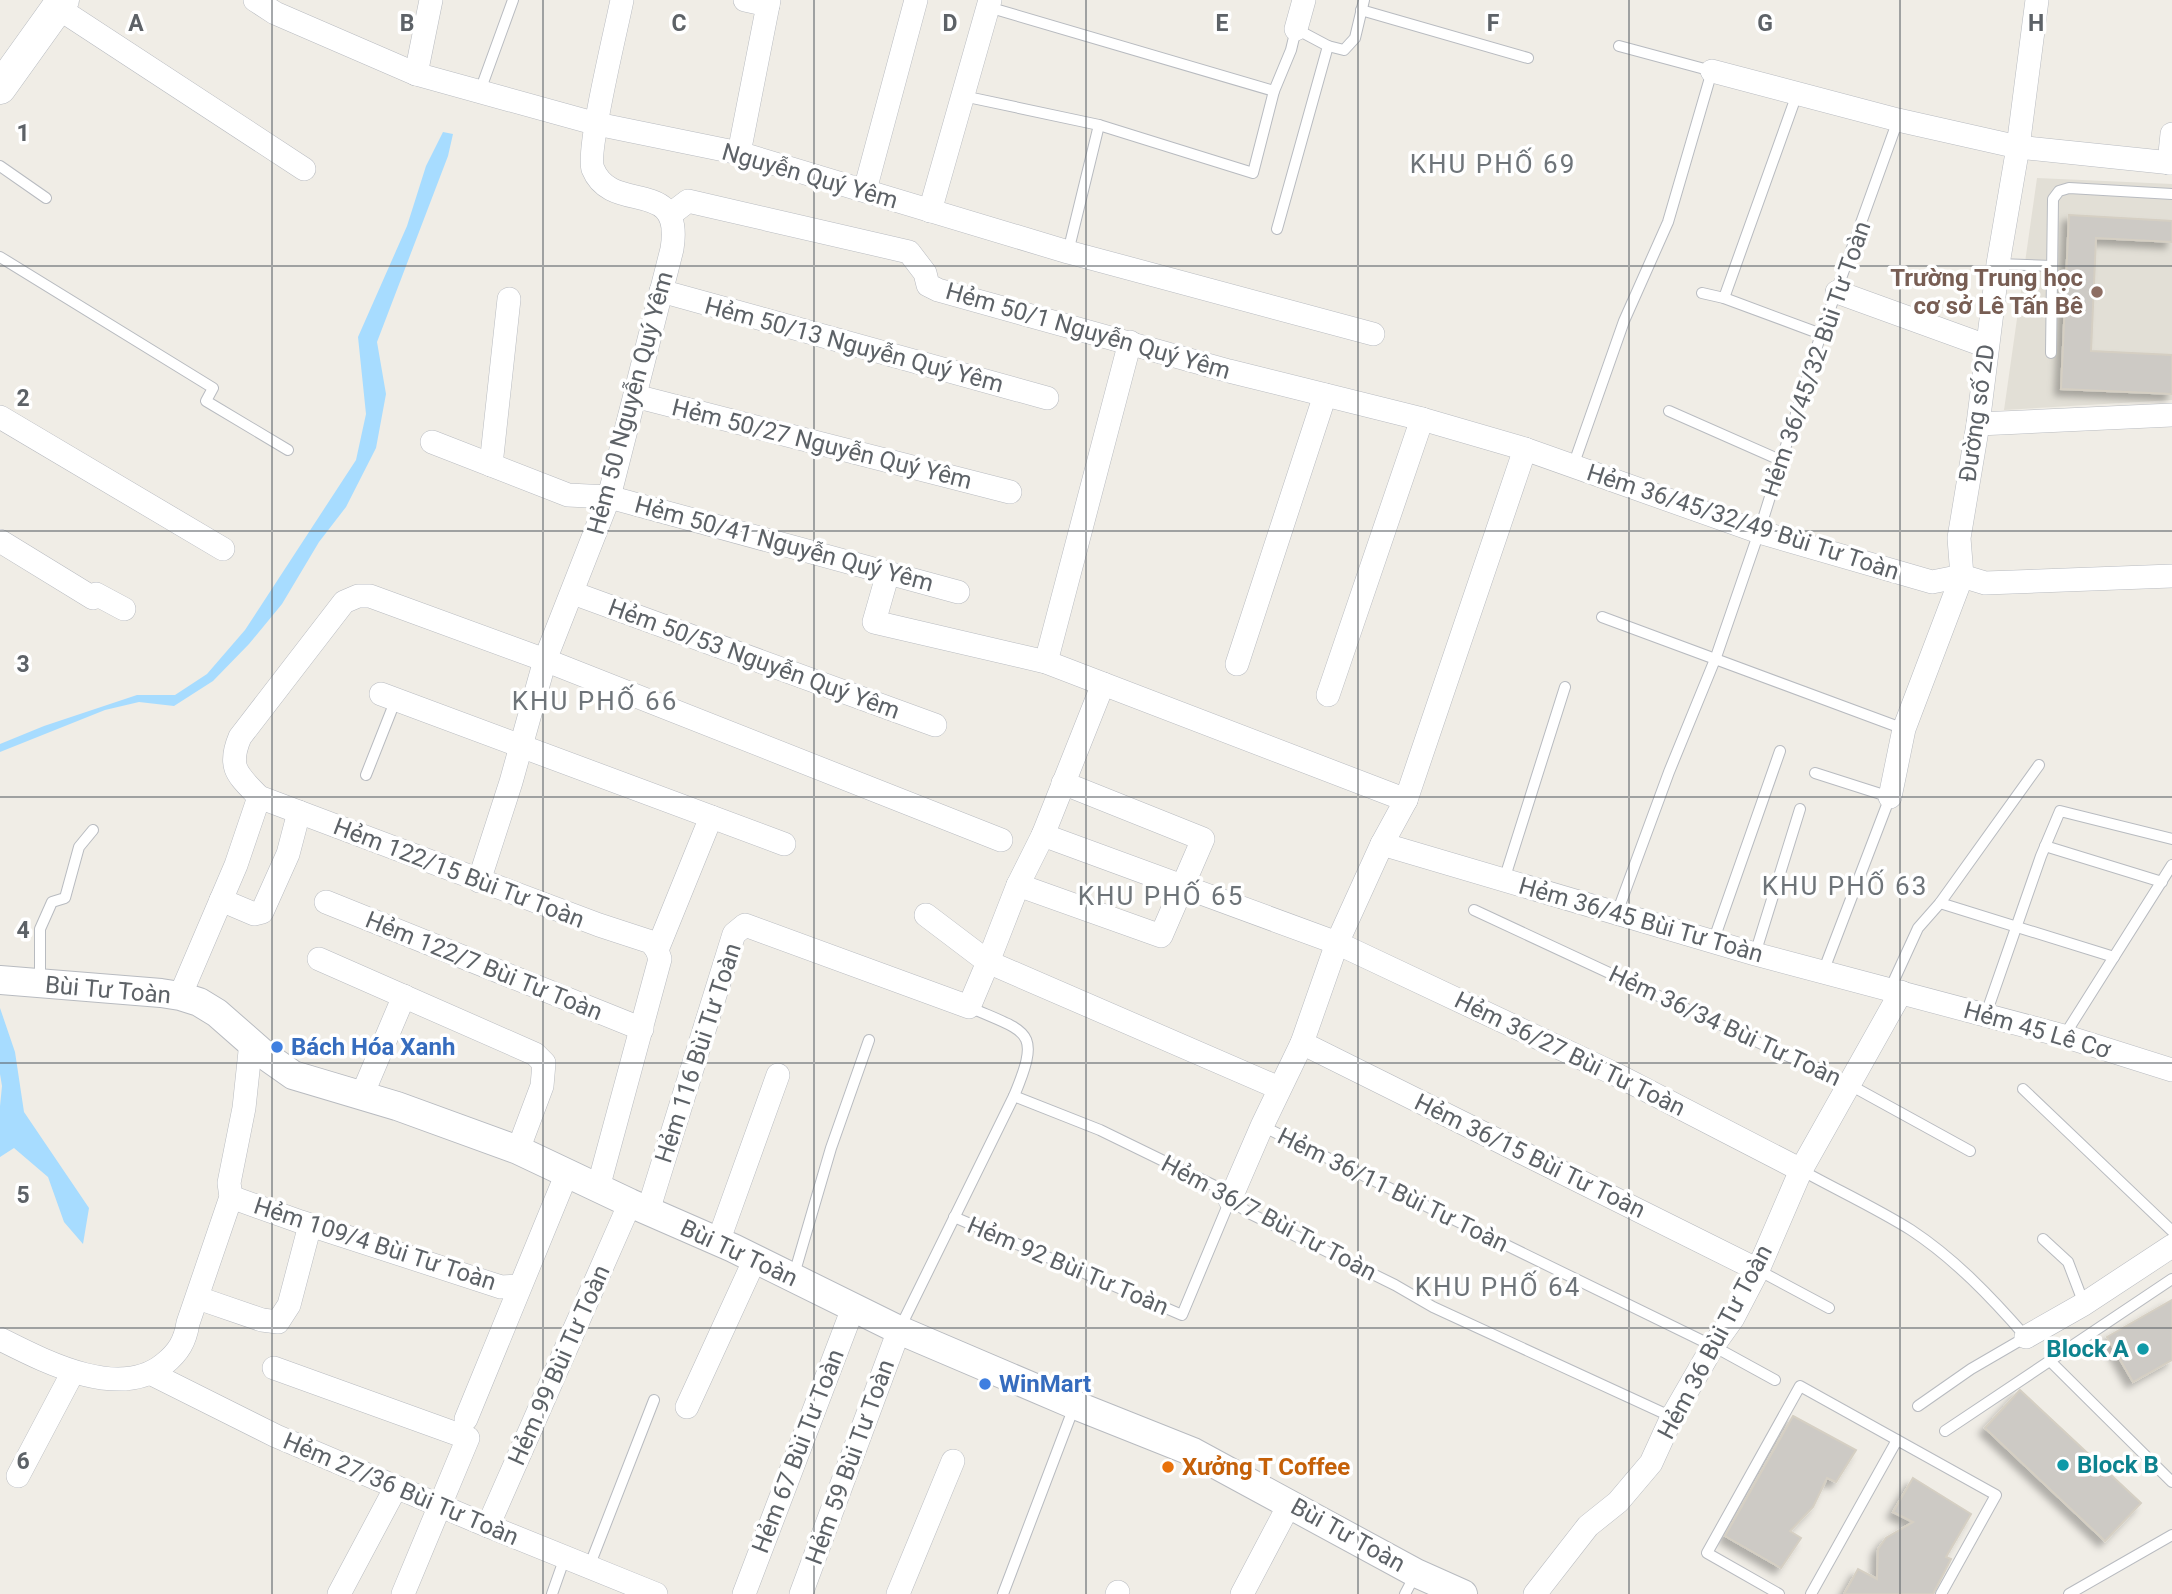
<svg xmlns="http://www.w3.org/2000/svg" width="2172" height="1594" font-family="Roboto,sans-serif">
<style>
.education{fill:#e2dfd6}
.water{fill:#a7dcff}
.building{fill:#cdcac5;stroke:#d5cfc3;stroke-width:2;filter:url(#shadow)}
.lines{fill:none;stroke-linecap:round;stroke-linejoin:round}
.service-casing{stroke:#b8bbc0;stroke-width:12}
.minor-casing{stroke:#b8bbc0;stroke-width:24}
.tertiary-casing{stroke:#b8bbc0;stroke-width:30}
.secondary-casing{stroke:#b7bbc0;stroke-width:33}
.service{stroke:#fff;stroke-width:10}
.minor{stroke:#fff;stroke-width:23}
.tertiary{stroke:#fff;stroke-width:28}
.secondary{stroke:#fff;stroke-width:32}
.grid{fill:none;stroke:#5d6267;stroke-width:2;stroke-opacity:0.55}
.education-dot{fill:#8d6e63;stroke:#fff;stroke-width:2.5}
.shop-dot{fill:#3f7fe0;stroke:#fff;stroke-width:2.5}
.culture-dot{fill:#0f9aa8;stroke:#fff;stroke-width:2.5}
.food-dot{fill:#e8710a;stroke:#fff;stroke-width:2.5}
.labels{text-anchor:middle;stroke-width:7;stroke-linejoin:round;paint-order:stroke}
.street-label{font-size:24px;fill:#5d6267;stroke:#fff}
.education-label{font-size:24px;font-weight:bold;fill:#785e54;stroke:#fff;text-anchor:end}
.shop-label{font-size:24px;font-weight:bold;fill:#366cbe;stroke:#fff;text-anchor:start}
.culture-label{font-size:24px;font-weight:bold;fill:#0d838f;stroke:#fff;text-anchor:end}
.food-label{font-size:24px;font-weight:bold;fill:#c56008;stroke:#fff;text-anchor:start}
.neighbourhood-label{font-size:26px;letter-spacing:2px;fill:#6e7479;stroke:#fff}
.grid-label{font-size:23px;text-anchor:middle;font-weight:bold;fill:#5d6267;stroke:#fff;stroke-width:7;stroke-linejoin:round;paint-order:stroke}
</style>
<defs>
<filter id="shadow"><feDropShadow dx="-6" dy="6" stdDeviation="3.5" flood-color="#0004"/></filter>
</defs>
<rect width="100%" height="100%" fill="#f0ede6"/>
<polygon class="education" points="2037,178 2172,184 2172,400 2004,410"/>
<g class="water">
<polygon points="443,132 453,134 448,156 377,342 386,394 376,448 346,507 319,542 282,604 249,644 213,681 174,706 139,702 105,710 0,752 0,744 44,726 137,695 175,695 207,674 245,630 356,460 366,414 358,337 407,226 426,166"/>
<polygon points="0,1008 15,1052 24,1112 89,1208 83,1244 64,1222 48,1177 14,1148 0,1157 0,1106 2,1086 0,1074"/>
</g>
<g class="building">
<polygon points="2069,215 2172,221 2172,242 2096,238 2091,351 2172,355 2172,394 2061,389"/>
<polygon points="2172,1300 2172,1360 2133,1382 2107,1337"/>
<polygon points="2020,1390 2141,1503 2105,1541 1985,1428"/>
<polygon points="1793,1416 1856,1450 1836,1482 1827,1478 1813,1507 1790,1531 1801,1538 1781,1568 1725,1536"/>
<polygon points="1913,1478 1971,1514 1946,1557 1951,1559 1933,1594 1844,1594 1858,1569 1877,1579 1878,1549 1886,1538 1913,1522 1893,1512"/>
</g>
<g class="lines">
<defs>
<g id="service">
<polyline points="988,7 1274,91"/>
<polyline points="1361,10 1528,58"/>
<polyline points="1328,46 1344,50 1355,38 1364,0"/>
<polyline points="480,91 513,0"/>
<polyline points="963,96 1099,125 1253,173 1274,91 1291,50 1296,29 1328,46 1277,229"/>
<polyline points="0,166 46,198"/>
<polyline points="1068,252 1099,125"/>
<polyline points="0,257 213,388 206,401 288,450"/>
<polyline points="1998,264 2051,266"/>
<polyline points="1702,293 1724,298 1821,334"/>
<polyline points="1724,298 1797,94"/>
<polyline points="2051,353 2053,199 2059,191 2069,188 2172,194"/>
<polyline points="1669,411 1780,460"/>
<polyline points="1573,466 1624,321 1668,222 1712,71 1619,46"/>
<polyline points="1602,617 1904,729"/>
<polyline points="1815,773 1890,797 1823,972"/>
<polyline points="366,775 396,699"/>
<polyline points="2045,846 2162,882"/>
<polyline points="1504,880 1565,687"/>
<polyline points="1940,903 2114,957"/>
<polyline points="1474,910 1850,1085 1970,1151"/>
<polyline points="1617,913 1669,772 1716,657 1759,532 1821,334 1898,120"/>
<polyline points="1713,942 1780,751"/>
<polyline points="1755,954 1800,809"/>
<polyline points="40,982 40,929 52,902 65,898 79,847 93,830"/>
<polyline points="1890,989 1918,928 1940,903 2039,765"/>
<polyline points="1986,1014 2041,856 2060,811 2172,839"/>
<polyline points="2064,1036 2172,865"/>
<polyline points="2023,1089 2172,1231"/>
<polyline points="1014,1096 1100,1130 1219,1188 1230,1200 1251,1214 1395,1285 1433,1307 1672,1417"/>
<polyline points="1262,1126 1713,1346 1775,1380"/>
<path d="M1801,1170C1837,1190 1876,1208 1911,1230C1955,1259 1992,1298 2026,1337L1971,1369L1918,1406"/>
<polyline points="954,1217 1182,1315 1230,1200"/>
<polyline points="2043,1239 2068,1262 2084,1304"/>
<polyline points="1758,1270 1829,1308"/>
<polyline points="793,1278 831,1148 869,1040"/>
<path d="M899,1330L1014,1096C1042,1029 1028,1033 969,1007"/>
<polyline points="2050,1361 2172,1482"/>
<polyline points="1945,1431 2172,1279"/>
<polyline points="589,1567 654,1400"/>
<polyline points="552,1594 565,1557"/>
<polyline points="1003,1594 1074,1407"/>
<polyline points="1405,1594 1415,1575"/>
<polyline points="1779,1594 1707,1553 1800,1386 1996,1495 1941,1594"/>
<polyline points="1811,1594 1897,1440"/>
<polyline points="2069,1594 2172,1535"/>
</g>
<g id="minor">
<polyline points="255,0 275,13 416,74 597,124 739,153 1068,252 1373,334"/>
<polyline points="745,0 768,5"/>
<polyline points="58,8 304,169"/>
<polyline points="1296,29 1304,0"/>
<polyline points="1712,71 1898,120 2018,147 2172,163"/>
<polyline points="416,74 431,0"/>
<polyline points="739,153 769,0"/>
<polyline points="2169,163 2172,134"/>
<polyline points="865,190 916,0"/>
<polyline points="930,211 990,0"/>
<polyline points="671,214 688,201 909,252 925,273 928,285 938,290 1229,371 1422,419 1525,449 1759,532 1932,582 1962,576 1985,583 2172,576"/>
<polyline points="661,291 1047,398"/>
<polyline points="1837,292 1986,346"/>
<polyline points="635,396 1010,492"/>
<polyline points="0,417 223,549"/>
<polyline points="1978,424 2172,415"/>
<polyline points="432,442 568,495 609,497 958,592"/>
<polyline points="491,465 509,299"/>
<polyline points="0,541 93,598 96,594 124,609"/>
<polyline points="888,573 874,622 1046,662 1406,800"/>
<polyline points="573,593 935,725"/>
<polyline points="1046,662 1130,342"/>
<polyline points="1237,664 1325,395"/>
<polyline points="1103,684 1043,835 1018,885 988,962 1279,1088"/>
<polyline points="381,694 784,844"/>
<polyline points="1328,695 1422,419"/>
<polyline points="1890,797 1904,729 1962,576 1959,538 1978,424 1998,264 2018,147 2037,0"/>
<polyline points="1043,835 1337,943 1617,1075 1801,1170"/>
<polyline points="1382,844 1755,954 2064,1036 2172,1070"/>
<path d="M479,881L511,782L545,660L609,497L672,249C684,175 612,216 593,169C586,152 617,26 622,0"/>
<polyline points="1018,885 1161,936 1203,839 1063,783"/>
<polyline points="221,900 254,914 262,912 288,854 299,812"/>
<polyline points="326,902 642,1029"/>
<path d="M657,950L651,942L599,925L259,797C238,775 227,768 240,737L344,602L358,596H370L545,660L1001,840"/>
<polyline points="319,959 535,1054 544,1063 542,1086 518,1150"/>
<polyline points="180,996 236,865 259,797"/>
<polyline points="1302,1043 1758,1270"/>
<polyline points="362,1095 404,996"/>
<polyline points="598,1188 660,959 657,950 711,817"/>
<polyline points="231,1197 301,1222 501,1287 520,1286"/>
<polyline points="1230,1200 1262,1126 1302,1043 1337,943 1382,844 1406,800 1525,449"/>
<polyline points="648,1211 734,934 745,925 969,1007 988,962 926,915"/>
<polyline points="718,1242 778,1075"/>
<polyline points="198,1298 262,1320 278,1322 289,1305 310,1225"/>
<polyline points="2026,1337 2084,1304 2172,1246"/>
<path d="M0,1339C44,1361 119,1401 164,1364C179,1352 185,1341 188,1323L231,1197L229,1183L244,1108L251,1042"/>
<polyline points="274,1368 468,1438 403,1594"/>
<polyline points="152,1374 276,1436 488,1526 656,1594"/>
<polyline points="687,1407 755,1259"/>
<polyline points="466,1419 567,1173"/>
<polyline points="18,1476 73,1372"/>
<polyline points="488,1526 630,1203"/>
<polyline points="339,1594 396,1487"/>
<polyline points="744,1594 853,1308"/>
<polyline points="801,1594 899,1330"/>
<polyline points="898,1594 953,1461"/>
<polyline points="1117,1594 1118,1592"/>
<polyline points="1242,1594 1290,1503"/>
<polyline points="1535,1594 1588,1526 1618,1502 1651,1463 1672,1417 1713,1346 1733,1318 1758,1270 1801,1170 1901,992"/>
</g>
<polyline id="tertiary" points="0,980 161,993 180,996 199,1002 217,1013 266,1056 293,1075 397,1106 518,1150 630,1203 733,1248 899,1330 1075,1405 1193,1452 1416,1573 1463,1594"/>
<polyline id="secondary" points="0,88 63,0"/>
</defs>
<use href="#service" class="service-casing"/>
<use href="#minor" class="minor-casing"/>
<use href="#tertiary" class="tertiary-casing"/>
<use href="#secondary" class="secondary-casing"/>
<use href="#service" class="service"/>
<use href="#minor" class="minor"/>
<use href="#tertiary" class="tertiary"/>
<use href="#secondary" class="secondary"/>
</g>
<path class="grid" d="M272,0V1594M543,0V1594M814,0V1594M1086,0V1594M1358,0V1594M1629,0V1594M1900,0V1594M0,266H2172M0,531H2172M0,797H2172M0,1063H2172M0,1328H2172"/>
<circle class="education-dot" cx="2097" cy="292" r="7"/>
<g class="shop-dot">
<circle cx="277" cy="1047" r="7"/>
<circle cx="985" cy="1384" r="7"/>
</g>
<g class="culture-dot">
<circle cx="2143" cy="1349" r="7"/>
<circle cx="2063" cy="1465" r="7"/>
</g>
<circle class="food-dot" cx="1168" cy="1467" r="7"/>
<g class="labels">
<g class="street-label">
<text transform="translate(810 176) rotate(16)" y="8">Nguyễn Quý Yêm</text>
<text transform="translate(1088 331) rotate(16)" y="8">Hẻm 50/1 Nguyễn Quý Yêm</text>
<text transform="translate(854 345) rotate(15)" y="8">Hẻm 50/13 Nguyễn Quý Yêm</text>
<text transform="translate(1816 359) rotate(-71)" y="8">Hẻm 36/45/32 Bùi Tư Toàn</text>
<text transform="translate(630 403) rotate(-75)" y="8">Hẻm 50 Nguyễn Quý Yêm</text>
<text transform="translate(1977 413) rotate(-82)" y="8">Đường số 2D</text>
<text transform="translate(822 444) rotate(14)" y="8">Hẻm 50/27 Nguyễn Quý Yêm</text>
<text transform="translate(1743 522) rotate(18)" y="8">Hẻm 36/45/32/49 Bùi Tư Toàn</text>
<text transform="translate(784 544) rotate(15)" y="8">Hẻm 50/41 Nguyễn Quý Yêm</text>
<text transform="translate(754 659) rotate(20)" y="8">Hẻm 50/53 Nguyễn Quý Yêm</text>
<text transform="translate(459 873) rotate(21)" y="8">Hẻm 122/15 Bùi Tư Toàn</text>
<text transform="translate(1641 920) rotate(16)" y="8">Hẻm 36/45 Bùi Tư Toàn</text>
<text transform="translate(484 966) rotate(22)" y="8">Hẻm 122/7 Bùi Tư Toàn</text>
<text transform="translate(108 990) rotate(5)" y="8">Bùi Tư Toàn</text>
<text transform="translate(1725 1026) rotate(25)" y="8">Hẻm 36/34 Bùi Tư Toàn</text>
<text transform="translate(2037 1030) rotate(16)" y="8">Hẻm 45 Lê Cơ</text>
<text transform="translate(698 1053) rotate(-72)" y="8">Hẻm 116 Bùi Tư Toàn</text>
<text transform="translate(1570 1054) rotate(26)" y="8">Hẻm 36/27 Bùi Tư Toàn</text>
<text transform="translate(1530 1156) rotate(26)" y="8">Hẻm 36/15 Bùi Tư Toàn</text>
<text transform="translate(1393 1190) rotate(26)" y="8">Hẻm 36/11 Bùi Tư Toàn</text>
<text transform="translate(1269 1218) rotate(28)" y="8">Hẻm 36/7 Bùi Tư Toàn</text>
<text transform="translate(375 1244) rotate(18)" y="8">Hẻm 109/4 Bùi Tư Toàn</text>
<text transform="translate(739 1253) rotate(25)" y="8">Bùi Tư Toàn</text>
<text transform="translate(1068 1266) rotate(23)" y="8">Hẻm 92 Bùi Tư Toàn</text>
<text transform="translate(1715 1342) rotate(-62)" y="8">Hẻm 36 Bùi Tư Toàn</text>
<text transform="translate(559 1365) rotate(-66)" y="8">Hẻm 99 Bùi Tư Toàn</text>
<text transform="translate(798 1451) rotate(-69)" y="8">Hẻm 67 Bùi Tư Toàn</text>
<text transform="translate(850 1462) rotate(-70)" y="8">Hẻm 59 Bùi Tư Toàn</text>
<text transform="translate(401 1489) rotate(23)" y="8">Hẻm 27/36 Bùi Tư Toàn</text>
<text transform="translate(1348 1535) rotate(29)" y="8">Bùi Tư Toàn</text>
</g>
<g class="education-label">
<text x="2083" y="286">Trường Trung học<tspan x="2083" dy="28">cơ sở Lê Tấn Bê</tspan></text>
</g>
<g class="shop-label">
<text x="291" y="1055">Bách Hóa Xanh</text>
<text x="999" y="1392">WinMart</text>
</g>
<g class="culture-label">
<text x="2129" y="1357">Block A</text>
<text x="2077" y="1473" text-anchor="start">Block B</text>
</g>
<g class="food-label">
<text x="1182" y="1475">Xưởng T Coffee</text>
</g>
<g class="neighbourhood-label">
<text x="1493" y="173">KHU PHỐ 69</text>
<text x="595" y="710">KHU PHỐ 66</text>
<text x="1845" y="895">KHU PHỐ 63</text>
<text x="1161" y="905">KHU PHỐ 65</text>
<text x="1498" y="1296">KHU PHỐ 64</text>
</g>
</g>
<g class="grid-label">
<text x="136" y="31">A</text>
<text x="407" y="31">B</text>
<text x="679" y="31">C</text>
<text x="950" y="31">D</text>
<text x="1222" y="31">E</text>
<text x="1493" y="31">F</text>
<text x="1765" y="31">G</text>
<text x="2036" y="31">H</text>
<text x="23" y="141">1</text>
<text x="23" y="406">2</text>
<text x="23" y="672">3</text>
<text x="23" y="938">4</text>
<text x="23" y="1203">5</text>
<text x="23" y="1469">6</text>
</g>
</svg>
